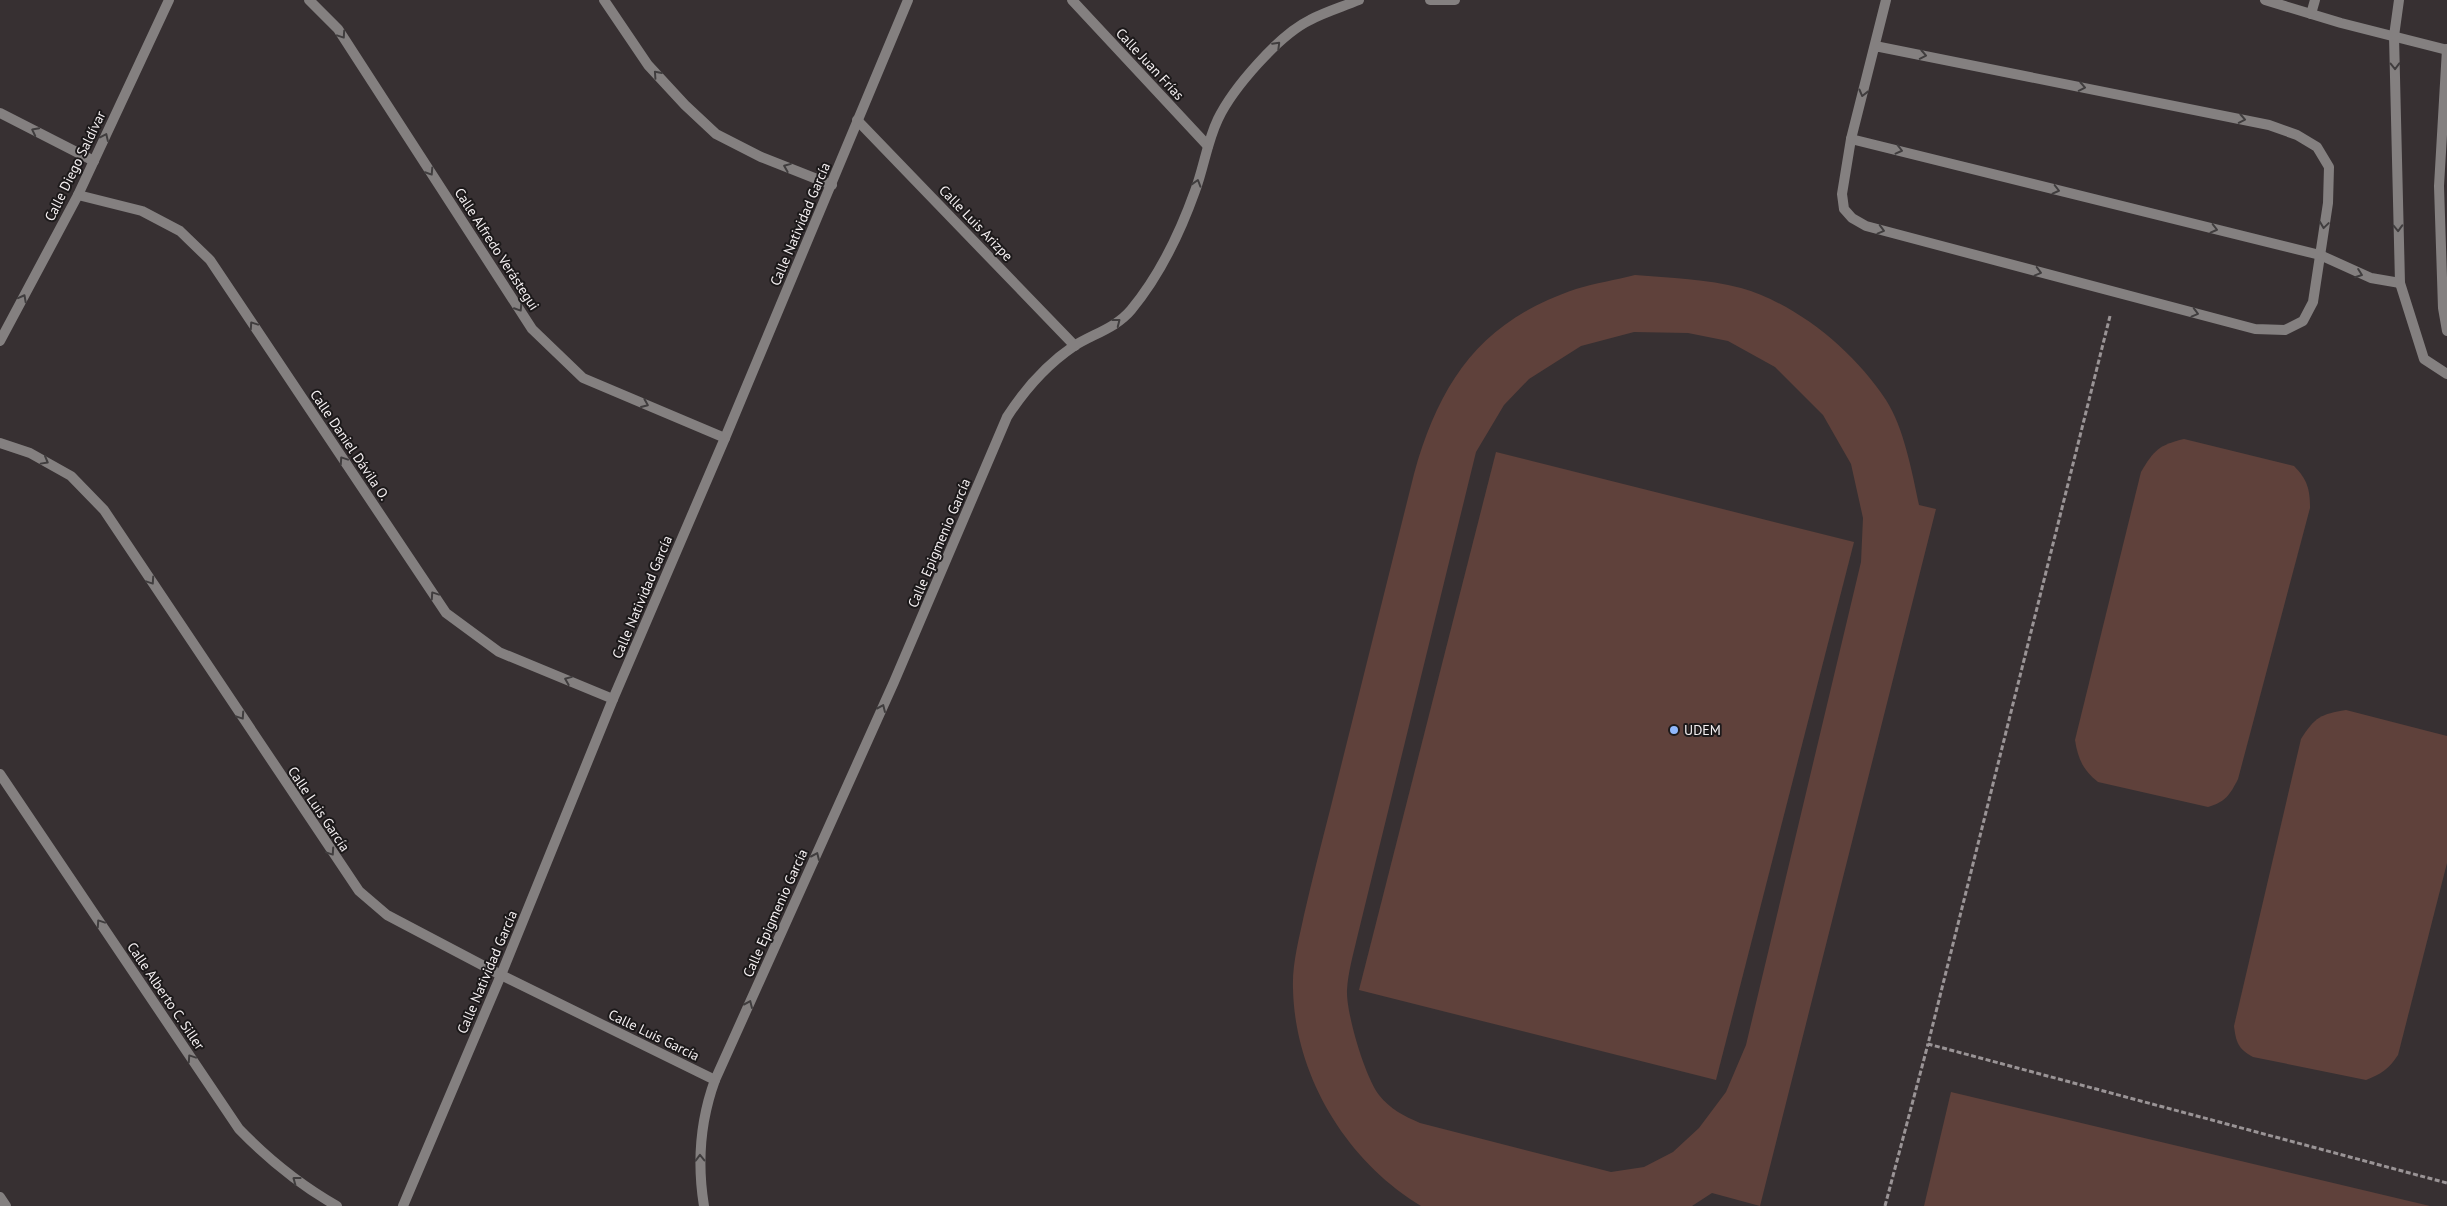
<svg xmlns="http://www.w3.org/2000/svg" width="2447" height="1206" font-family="'PT Sans',sans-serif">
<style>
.green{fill:#5f413b;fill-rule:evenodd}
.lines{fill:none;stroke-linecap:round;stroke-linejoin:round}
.path{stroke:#9a9496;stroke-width:3;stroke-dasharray:5 2.5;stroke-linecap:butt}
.service{stroke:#848080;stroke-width:10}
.minor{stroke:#848080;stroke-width:10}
.oneway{stroke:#403d3e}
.poi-dot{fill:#90b8fd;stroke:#1c191a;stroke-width:2}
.labels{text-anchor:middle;stroke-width:4;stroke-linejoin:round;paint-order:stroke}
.street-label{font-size:14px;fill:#f5f0f2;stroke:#1c191a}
.poi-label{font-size:14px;fill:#f5f0f2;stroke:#1c191a;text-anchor:start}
</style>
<rect width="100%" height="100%" fill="#373032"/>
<g class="green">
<path d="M1635,275C1670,278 1707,279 1741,288C1797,304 1854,351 1886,400C1904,428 1912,472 1919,505L1936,509L1760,1206L1712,1193L1692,1206H1421C1347,1161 1295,1077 1293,989C1292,964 1299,939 1304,915C1312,880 1321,845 1330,810C1358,698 1386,586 1414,474C1440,381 1481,321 1576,289C1595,283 1616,280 1635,275ZM1634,332L1688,333L1728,341L1775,367L1823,415L1851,464L1863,518L1861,562L1746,1045L1726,1092L1699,1128L1673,1152L1644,1167L1611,1172L1420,1123C1404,1116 1390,1109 1379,1095C1365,1077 1346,1013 1347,990C1348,973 1353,955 1357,938L1476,452L1504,405L1529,379L1581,346Z"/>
<path d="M2184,439L2294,466C2307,479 2310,489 2310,508L2238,779C2230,795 2225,802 2208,807L2098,782C2083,770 2078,759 2075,740L2141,472C2154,450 2159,445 2184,439Z"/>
<polygon points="1496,452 1854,542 1716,1080 1359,990"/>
<path d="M2346,710L2447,736V863L2398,1055C2389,1069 2381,1074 2366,1080L2253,1057C2238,1049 2236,1042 2234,1026L2301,739C2315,717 2321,714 2346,710Z"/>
<polygon points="1951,1092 2430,1206 1924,1206"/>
</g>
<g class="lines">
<g class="path">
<polyline points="2110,316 1928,1044 2447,1183"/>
<polyline points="1885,1206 1928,1044"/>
</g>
<g class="service">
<polyline points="2265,0 2341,23 2447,50"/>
<polyline points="2311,14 2315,0"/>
<polyline points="1875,46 2269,125 2297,135 2317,147 2329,167 2328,203 2313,302 2303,321 2285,330 2255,329 1866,226 1852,218 1844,209 1842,194 1851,139 1886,0"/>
<polyline points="1851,139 2320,255 2371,278 2400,283"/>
</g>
<g class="minor">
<polyline points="309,0 338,29 532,329 583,378 725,438"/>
<polyline points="604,0 648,65 685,105 716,134 761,157 832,185"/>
<polyline points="1072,0 1208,146"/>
<polyline points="1430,0 1455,0"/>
<polyline points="2399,0 2394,36 2400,283 2424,359 2447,374"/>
<polyline points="2447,49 2439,186 2443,308 2447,331"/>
<polyline points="0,113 94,161"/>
<polyline points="857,120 1075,346"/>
<polyline points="78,195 142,211 180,231 210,260 446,613 499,652 613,699"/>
<polyline points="0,341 78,195 169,0"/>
<polyline points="0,443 30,453 71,476 104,510 359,891 387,915 501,975 715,1080"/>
<path d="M0,774L239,1129C269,1160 300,1185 337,1206"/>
<polyline points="0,1197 6,1206"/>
<polyline points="403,1206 501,975 613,699 725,438 908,0"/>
<path d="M704,1206C697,1163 700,1121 715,1080L894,682L1007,417C1025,389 1046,365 1074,346C1093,334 1116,328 1131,310C1160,275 1180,233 1195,191C1204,167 1207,142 1218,119C1233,88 1279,35 1310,20C1325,12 1342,7 1359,0"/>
</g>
</g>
<defs><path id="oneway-chevron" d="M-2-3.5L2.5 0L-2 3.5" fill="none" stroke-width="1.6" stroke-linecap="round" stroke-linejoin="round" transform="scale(1.25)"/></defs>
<g class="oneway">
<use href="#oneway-chevron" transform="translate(342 35) rotate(56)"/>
<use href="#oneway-chevron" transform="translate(1277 45) rotate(-45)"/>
<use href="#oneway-chevron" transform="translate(1923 55) rotate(11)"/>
<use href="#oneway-chevron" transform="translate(2395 66) rotate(89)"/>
<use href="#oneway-chevron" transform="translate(657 74) rotate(-132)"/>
<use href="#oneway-chevron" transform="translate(2082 87) rotate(11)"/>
<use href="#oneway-chevron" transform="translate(1863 93) rotate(104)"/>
<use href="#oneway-chevron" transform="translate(2242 119) rotate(11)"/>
<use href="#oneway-chevron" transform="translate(35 131) rotate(-153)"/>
<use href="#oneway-chevron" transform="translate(105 137) rotate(-65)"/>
<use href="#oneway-chevron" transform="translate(1899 150) rotate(14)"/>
<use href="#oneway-chevron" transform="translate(787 167) rotate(-158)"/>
<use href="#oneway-chevron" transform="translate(430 172) rotate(57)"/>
<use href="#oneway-chevron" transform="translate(1197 183) rotate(-73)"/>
<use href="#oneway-chevron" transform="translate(2056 190) rotate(14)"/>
<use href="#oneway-chevron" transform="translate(2324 225) rotate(98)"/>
<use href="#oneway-chevron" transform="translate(2398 228) rotate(88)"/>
<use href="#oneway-chevron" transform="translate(2214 229) rotate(14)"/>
<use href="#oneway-chevron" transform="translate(1881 230) rotate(15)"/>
<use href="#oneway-chevron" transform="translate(2038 272) rotate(15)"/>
<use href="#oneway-chevron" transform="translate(2359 274) rotate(20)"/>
<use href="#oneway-chevron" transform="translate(23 298) rotate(-62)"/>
<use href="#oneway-chevron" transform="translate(519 308) rotate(57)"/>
<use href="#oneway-chevron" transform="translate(2195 313) rotate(15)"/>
<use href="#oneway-chevron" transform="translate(1117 322) rotate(-38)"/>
<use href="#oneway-chevron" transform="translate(253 325) rotate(-124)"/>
<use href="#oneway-chevron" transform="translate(645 404) rotate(23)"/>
<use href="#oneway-chevron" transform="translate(343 460) rotate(-124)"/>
<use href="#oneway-chevron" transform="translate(45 461) rotate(29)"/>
<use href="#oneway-chevron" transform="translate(151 581) rotate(56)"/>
<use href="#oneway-chevron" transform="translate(434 595) rotate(-124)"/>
<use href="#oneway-chevron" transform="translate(568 680) rotate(-158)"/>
<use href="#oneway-chevron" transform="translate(882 708) rotate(-66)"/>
<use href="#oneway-chevron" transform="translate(241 716) rotate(56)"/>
<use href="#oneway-chevron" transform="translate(331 852) rotate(56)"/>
<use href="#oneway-chevron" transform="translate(816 856) rotate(-66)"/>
<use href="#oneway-chevron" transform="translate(100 923) rotate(-124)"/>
<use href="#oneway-chevron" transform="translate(749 1004) rotate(-66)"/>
<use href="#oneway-chevron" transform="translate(191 1058) rotate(-124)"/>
<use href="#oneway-chevron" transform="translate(700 1158) rotate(-91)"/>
<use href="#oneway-chevron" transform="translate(296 1180) rotate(-143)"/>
</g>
<circle class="poi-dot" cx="1674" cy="730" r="5"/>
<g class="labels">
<g class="street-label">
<text transform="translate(1150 64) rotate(47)" y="5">Calle Juan Frías</text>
<text transform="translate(75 166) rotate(-64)" y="5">Calle Diego Saldívar</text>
<text transform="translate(976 223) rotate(46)" y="5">Calle Luis Arizpe</text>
<text transform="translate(800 224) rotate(-67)" y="5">Calle Natividad García</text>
<text transform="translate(497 249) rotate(57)" y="5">Calle Alfredo Verástegui</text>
<text transform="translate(350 445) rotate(56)" y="5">Calle Daniel Dávila O.</text>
<text transform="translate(939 543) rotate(-67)" y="5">Calle Epigmenio García</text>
<text transform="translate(642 597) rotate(-67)" y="5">Calle Natividad García</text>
<text transform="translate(319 809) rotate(56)" y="5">Calle Luis García</text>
<text transform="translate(775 913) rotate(-66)" y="5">Calle Epigmenio García</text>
<text transform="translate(487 972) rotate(-67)" y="5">Calle Natividad García</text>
<text transform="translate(166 996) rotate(56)" y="5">Calle Alberto C. Siller</text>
<text transform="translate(654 1035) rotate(26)" y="5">Calle Luis García</text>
</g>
<g class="poi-label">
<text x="1684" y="735">UDEM</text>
</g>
</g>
</svg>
